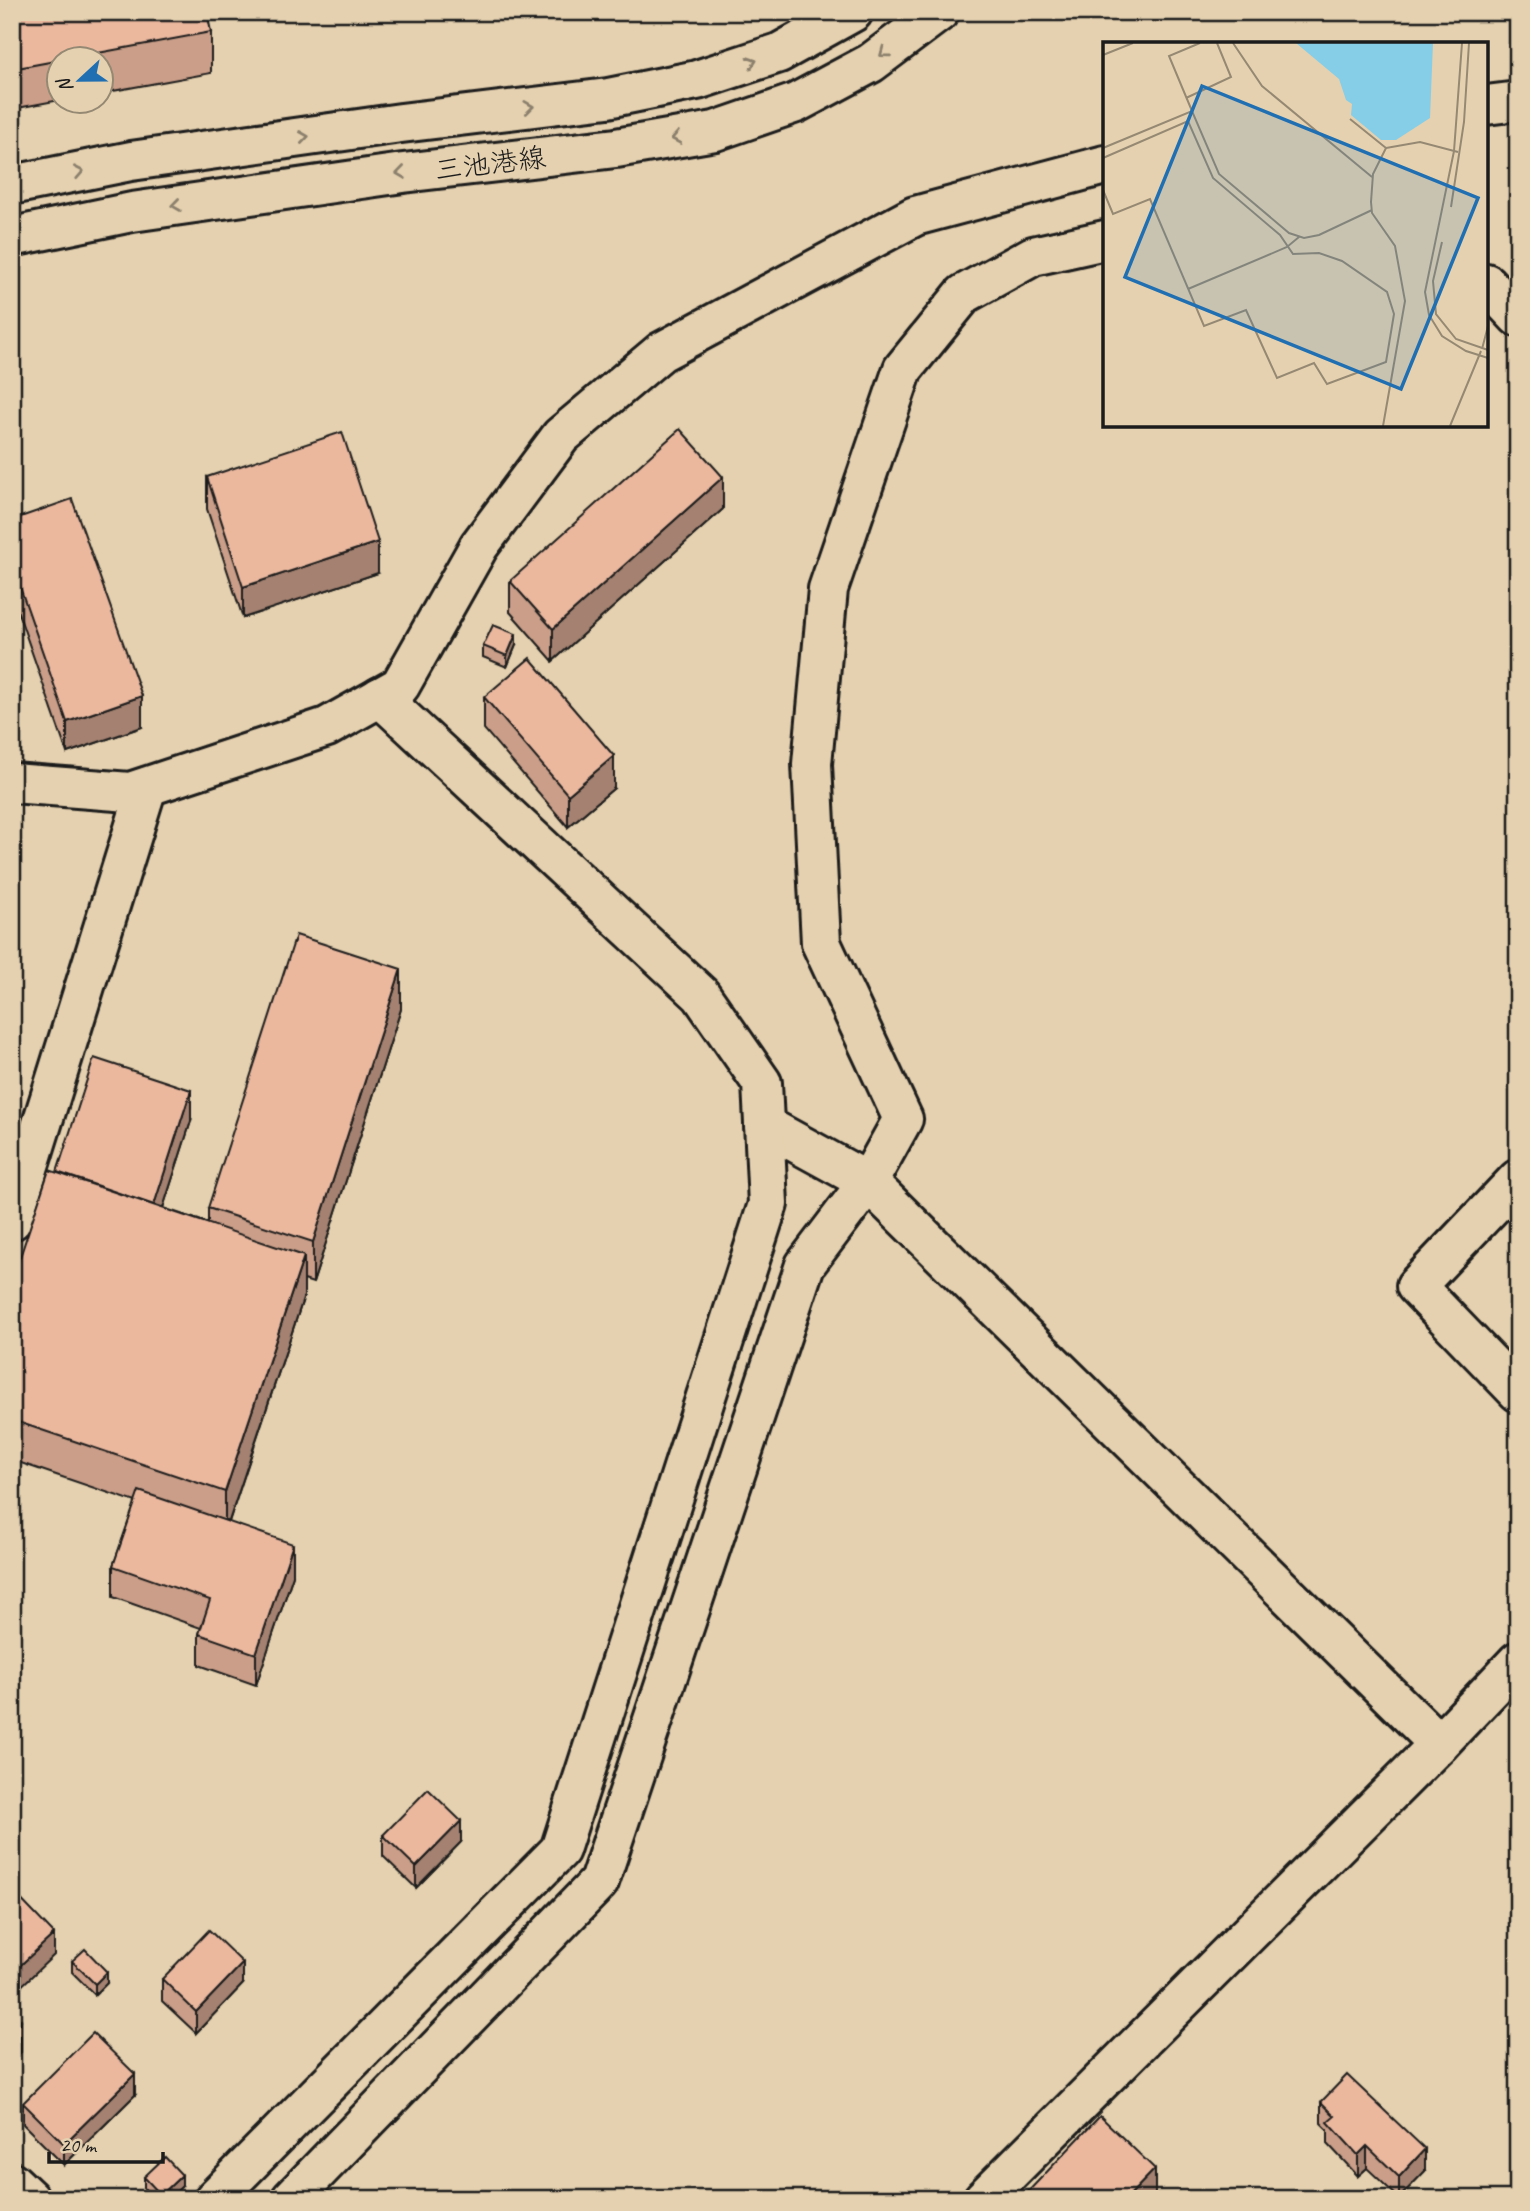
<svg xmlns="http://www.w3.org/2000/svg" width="1530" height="2211" font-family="Caveat,'Klee One',sans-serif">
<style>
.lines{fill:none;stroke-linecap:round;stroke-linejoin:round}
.minor-casing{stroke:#1c1c1c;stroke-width:44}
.major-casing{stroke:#1c1c1c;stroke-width:44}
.minor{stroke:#e5d1af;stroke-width:38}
.major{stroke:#e5d1af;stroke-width:38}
.wall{fill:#ca9e88;stroke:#1c1c1c;stroke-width:2}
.shaded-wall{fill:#a4816f;stroke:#1c1c1c;stroke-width:2}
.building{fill:#ebb89e;stroke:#1c1c1c;stroke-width:2}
.oneway{stroke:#8b806d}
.labels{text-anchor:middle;stroke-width:5;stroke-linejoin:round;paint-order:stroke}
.street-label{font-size:28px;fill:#1c1c1c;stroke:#e5d1af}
.inset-road{fill:none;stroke:#958974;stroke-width:2}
.view{fill:#1f6fb2;fill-opacity:0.15;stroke:#1f6fb2;stroke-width:3.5}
.inset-edge{fill:none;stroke:#1c1c1c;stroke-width:3.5}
</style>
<rect width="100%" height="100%" fill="#e5d1af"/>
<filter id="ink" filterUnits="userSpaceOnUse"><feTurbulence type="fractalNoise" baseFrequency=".0143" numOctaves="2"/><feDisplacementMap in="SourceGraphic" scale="14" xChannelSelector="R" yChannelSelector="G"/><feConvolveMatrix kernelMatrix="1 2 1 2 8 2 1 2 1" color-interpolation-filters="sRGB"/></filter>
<g filter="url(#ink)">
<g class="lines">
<defs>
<g id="minor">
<polyline points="1486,105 1518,101"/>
<polyline points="1486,283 1518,317"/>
<polyline points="12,783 130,792 327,727 400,686 479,546 561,436 661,352 915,216 1105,165"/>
<polyline points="764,1125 868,1182 1439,1744"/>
<polyline points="1518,1179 1416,1286 1518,1392"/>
<polyline points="12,1220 147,787"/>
<polyline points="12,2182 30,2199"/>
<polyline points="214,2199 560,1850 768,1204 762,1083 701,995 380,697"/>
<polyline points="291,2199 599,1882 805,1265 868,1182 903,1119 821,943 812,764 828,589 903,369 964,294 1033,256 1105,240"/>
<polyline points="983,2199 1439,1744 1518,1661"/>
</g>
<g id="major">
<polyline points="12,185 131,161 401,123 608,98 697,80 779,53 853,12"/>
<polyline points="12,237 132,212 403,173 616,148 715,131 796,103 871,63 939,12"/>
</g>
</defs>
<use href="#minor" class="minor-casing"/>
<use href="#major" class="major-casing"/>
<use href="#minor" class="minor"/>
<use href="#major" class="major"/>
</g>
<g class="wall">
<polygon points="12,12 211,32 211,73 102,93 102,60 60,60 60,100 12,109"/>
<polygon points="207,477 378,573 243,618 207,509"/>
<polygon points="723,509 553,661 510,612 510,581"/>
<polygon points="12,520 142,727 67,753 12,595"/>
<polygon points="516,645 507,667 483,657 483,646"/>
<polygon points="484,697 614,788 568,827 484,729"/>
<polygon points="401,1009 313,1283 304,1280 304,1296 229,1522 293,1575 256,1685 199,1665 199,1634 201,1628 113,1597 113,1566 136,1502 12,1460 12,1281 191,1121 163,1208 208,1223 208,1208"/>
<polygon points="383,1835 461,1842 416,1888 383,1856"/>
<polygon points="72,1961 107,1983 95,1995 72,1972"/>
<polygon points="162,1979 243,1984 196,2033 162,2001"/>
<polygon points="135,2095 64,2165 23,2124 23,2103"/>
<polygon points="1321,2102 1425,2171 1399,2198 1367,2168 1358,2176 1328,2144 1328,2130 1321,2123"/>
<polygon points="144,2177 182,2186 169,2199 155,2199 144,2188"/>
</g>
<g class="shaded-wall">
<polygon points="723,477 723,509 553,661 553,629"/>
<polygon points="378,542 378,573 243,618 243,587"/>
<polygon points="516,634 516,645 507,667 507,656"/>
<polygon points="142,696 142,727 67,753 67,722"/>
<polygon points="614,756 614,788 568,827 568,795"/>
<polygon points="401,969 401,1009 313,1283 313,1242"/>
<polygon points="191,1090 191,1121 153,1239 153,1208"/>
<polygon points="304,1256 304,1296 225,1533 225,1492"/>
<polygon points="293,1544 293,1575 256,1685 256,1654"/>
<polygon points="461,1821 461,1842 416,1888 416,1867"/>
<polygon points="54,1934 54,1955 12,1995 12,1973"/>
<polygon points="243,1963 243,1984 196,2033 196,2012"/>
<polygon points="107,1972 107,1983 95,1995 95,1984"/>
<polygon points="21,2020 21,2052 12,2061 12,2030"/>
<polygon points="135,2074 135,2095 64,2165 64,2144"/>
<polygon points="1367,2146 1367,2168 1358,2176 1358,2155"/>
<polygon points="1425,2149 1425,2171 1399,2198 1399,2177"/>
<polygon points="1155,2169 1155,2199 1126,2199"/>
<polygon points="182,2175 182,2186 169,2199 161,2199 161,2195"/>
</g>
<g class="building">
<polygon points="12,12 207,12 211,32 12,69"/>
<polygon points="680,429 723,477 553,629 510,581"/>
<polygon points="342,432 378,542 243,587 207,477"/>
<polygon points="72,499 142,696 67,722 12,564 12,520"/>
<polygon points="493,625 516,634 507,656 483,646"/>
<polygon points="530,658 614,756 568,795 484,697"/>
<polygon points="296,935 401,969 313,1242 208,1208"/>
<polygon points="94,1058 191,1090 154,1205 57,1172"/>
<polygon points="49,1170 304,1256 225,1492 12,1420 12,1281"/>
<polygon points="139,1491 293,1544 256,1654 199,1634 210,1600 113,1566"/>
<polygon points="428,1789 461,1821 416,1867 383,1835"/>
<polygon points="12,1890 54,1934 12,1973"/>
<polygon points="209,1930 243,1963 196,2012 162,1979"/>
<polygon points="85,1949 107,1972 95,1984 72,1961"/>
<polygon points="12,2012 21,2020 12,2030"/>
<polygon points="93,2033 135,2074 64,2144 23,2103"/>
<polygon points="1347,2075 1425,2149 1399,2177 1367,2146 1358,2155 1328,2122 1335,2116 1321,2102"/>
<polygon points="1100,2116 1155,2169 1126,2199 1021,2199"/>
<polygon points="165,2157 182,2175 161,2195 144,2177"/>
</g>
<defs><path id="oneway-chevron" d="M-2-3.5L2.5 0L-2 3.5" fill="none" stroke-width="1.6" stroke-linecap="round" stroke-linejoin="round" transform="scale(1.75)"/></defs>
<g class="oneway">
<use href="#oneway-chevron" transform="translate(884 53) rotate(143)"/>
<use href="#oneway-chevron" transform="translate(752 62) rotate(-19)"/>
<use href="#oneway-chevron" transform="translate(529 107) rotate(-7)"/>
<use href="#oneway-chevron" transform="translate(304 137) rotate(-8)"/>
<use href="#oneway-chevron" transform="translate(676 138) rotate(170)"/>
<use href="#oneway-chevron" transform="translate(79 172) rotate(-11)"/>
<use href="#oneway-chevron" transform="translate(401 173) rotate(172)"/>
<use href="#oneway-chevron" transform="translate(176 205) rotate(172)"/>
</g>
</g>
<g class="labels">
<g class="street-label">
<text transform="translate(490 163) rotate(-7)" y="10">三池港線</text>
</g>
</g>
<g transform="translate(1103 42)">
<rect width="385" height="385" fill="#e5d1af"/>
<path d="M193,1H330L327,76L293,98H278L248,73L249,62L243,58L236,37Z" fill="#86cee7"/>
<path class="inset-road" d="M130,1L159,44L269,135M359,1L351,109L322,250L326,273L339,294L363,309L385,316M0,13L30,1M83,56L128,35L114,1M89,69L66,14L97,1M247,77L283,106M0,106L89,69L116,132L186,191L201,196L216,193L269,168M283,106L317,100L355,110M0,116L85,79L110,136L177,193L190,212L216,211L239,219L284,250L291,272L283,320L224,342L211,321L174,336L143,268L101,284L47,157L10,172L0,148M348,165L361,80L366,1M339,200L330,239L333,272L353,297L385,308M85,247L184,205L196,195M379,307L385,284M280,384L302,259L292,204L269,171L268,160L270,132L283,106M347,384L378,309"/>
<path class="view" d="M99,44L375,156L298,347L22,235Z"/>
<rect width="385" height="385" class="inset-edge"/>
</g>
<rect width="1530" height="2211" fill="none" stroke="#e5d1af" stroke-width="42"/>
<rect x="21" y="21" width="1488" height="2169" fill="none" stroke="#1c1c1c" stroke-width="2.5" filter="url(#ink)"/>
<g transform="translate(80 80) rotate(248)"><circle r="33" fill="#e5d1af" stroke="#958974" stroke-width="2"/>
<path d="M0-5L12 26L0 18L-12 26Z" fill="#1f6fb2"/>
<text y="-10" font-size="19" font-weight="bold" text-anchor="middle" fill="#1c1c1c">N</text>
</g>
<path d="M49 2152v10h114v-10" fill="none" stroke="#1c1c1c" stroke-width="3.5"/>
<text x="60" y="2152" font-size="21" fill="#1c1c1c" stroke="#e5d1af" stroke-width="5" paint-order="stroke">20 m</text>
</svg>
